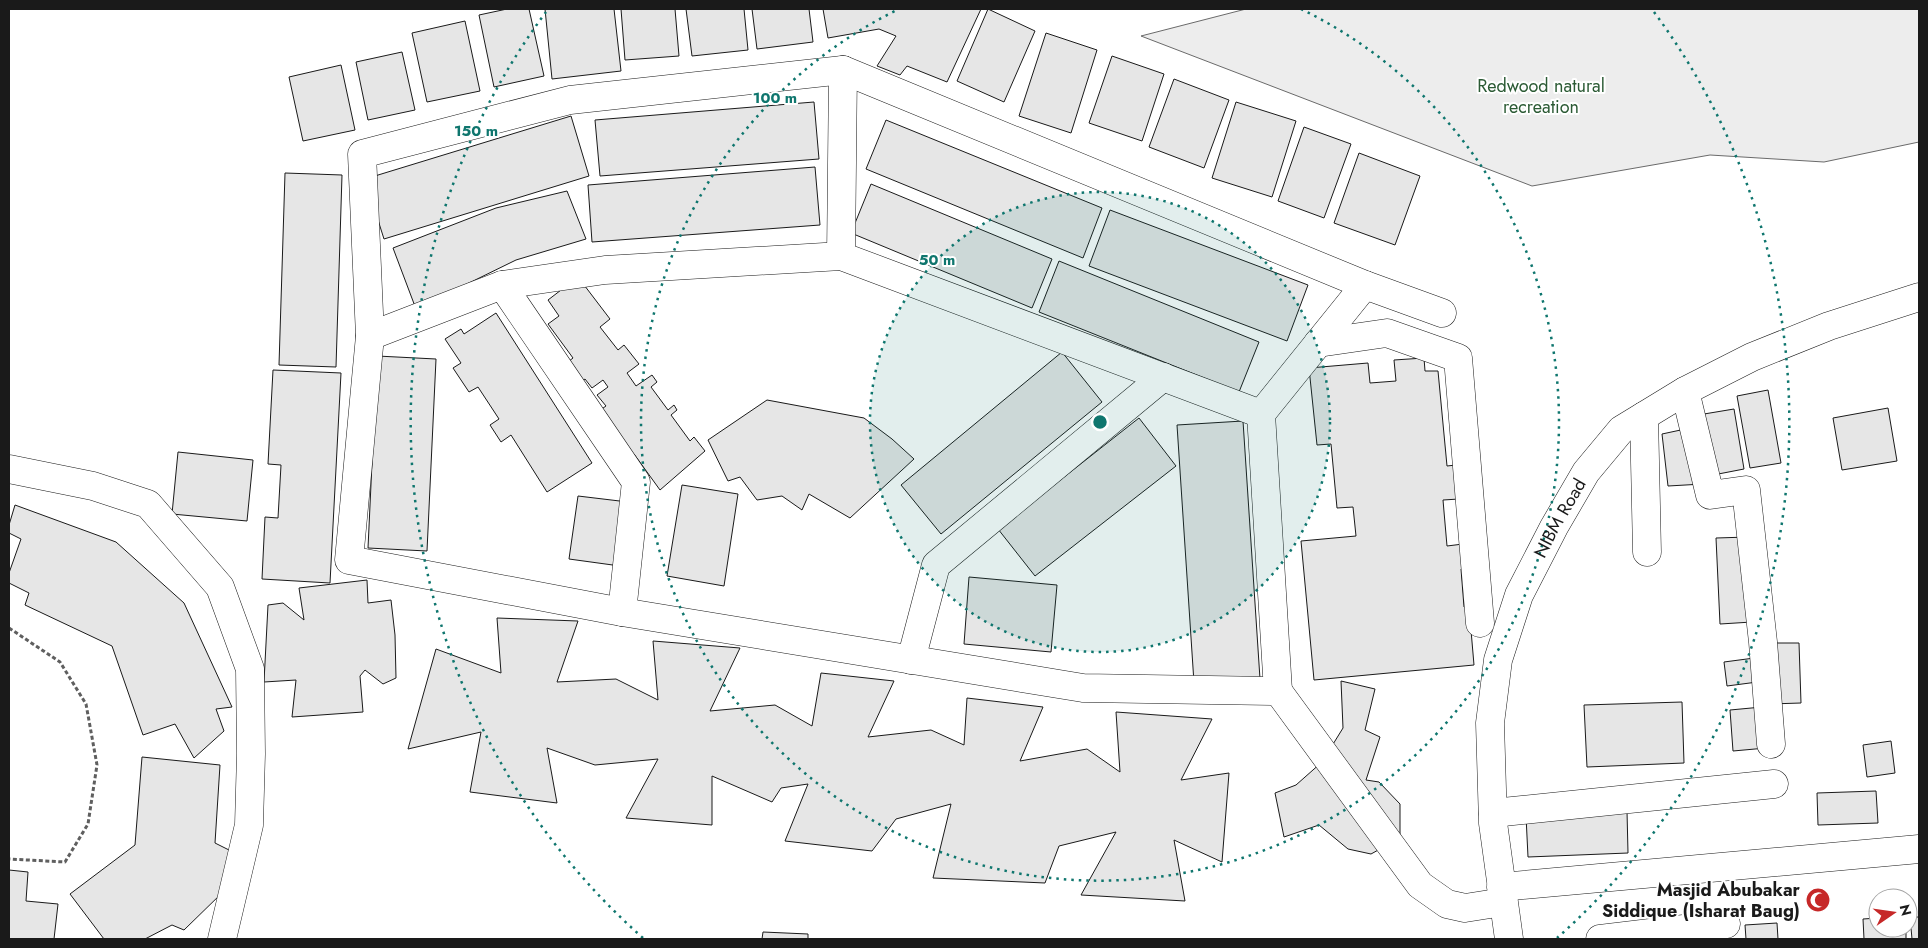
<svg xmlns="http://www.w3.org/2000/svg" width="1928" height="948" font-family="Jost,sans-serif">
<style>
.built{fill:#ededed;stroke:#6a6a6a}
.building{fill:#e6e6e6;stroke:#1a1a1a}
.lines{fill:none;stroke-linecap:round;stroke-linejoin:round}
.minor-casing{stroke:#1a1a1a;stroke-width:29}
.major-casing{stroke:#1a1a1a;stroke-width:29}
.path{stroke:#5f5f5f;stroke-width:3;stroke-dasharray:4 2.5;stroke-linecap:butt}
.minor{stroke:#fff;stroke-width:28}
.major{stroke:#fff;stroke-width:28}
.ring{fill:none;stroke:#0f766e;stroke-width:2.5;stroke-dasharray:2.5 5}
.labels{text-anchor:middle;stroke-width:4;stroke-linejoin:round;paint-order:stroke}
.park-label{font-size:18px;fill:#2b5a34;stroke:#fff}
.street-label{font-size:18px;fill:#1a1a1a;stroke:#fff}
.poi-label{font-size:18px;font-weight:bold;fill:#1a1a1a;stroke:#fff;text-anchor:end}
.centre{fill:#0f766e;stroke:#fff;stroke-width:2.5}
.ring-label{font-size:15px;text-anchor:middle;font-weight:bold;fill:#0f766e;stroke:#fff;stroke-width:4;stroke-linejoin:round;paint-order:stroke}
</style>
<rect width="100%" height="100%" fill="#fff"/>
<polygon class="built" points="1246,9 1919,9 1919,142 1824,162 1710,155 1532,186 1141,36"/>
<g class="building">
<polygon points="507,9 529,9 544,76 494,87 479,15"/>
<polygon points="545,9 614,9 621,71 552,79"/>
<polygon points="621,9 675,9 679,56 625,60"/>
<polygon points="686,9 744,9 748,50 692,56"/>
<polygon points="752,9 809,9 813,42 757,49"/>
<polygon points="823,9 981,9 947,82 907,66 900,75 877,66 896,36 879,29 828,38"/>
<polygon points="988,9 1035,31 1004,102 957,81"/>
<polygon points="465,21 480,91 427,102 412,33"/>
<polygon points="1046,33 1097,50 1071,133 1019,116"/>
<polygon points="402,52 415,110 368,120 356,62"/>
<polygon points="1112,56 1164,74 1142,141 1089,123"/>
<polygon points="341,65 355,130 303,141 289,77"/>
<polygon points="1174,79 1229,100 1204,168 1149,147"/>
<polygon points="814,102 819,159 600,176 595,120"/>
<polygon points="1236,102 1296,121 1272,197 1212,178"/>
<polygon points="571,116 589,176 384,239 365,179"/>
<polygon points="886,120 1102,208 1083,258 866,169"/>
<polygon points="1304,127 1351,144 1324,218 1278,201"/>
<polygon points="1359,153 1420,176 1395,245 1334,223"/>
<polygon points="815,167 820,225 592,242 588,185"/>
<polygon points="285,173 342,175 336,367 279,365"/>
<polygon points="871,184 1052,259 1032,308 851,233"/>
<polygon points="567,191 586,239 516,260 416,309 393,248 496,208"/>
<polygon points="1110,210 1308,285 1287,341 1089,266"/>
<polygon points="1059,261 1259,342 1239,392 1039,312"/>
<polygon points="578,277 610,319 600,327 618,350 624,345 639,364 627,373 636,386 652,375 657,382 651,387 668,410 674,405 677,410 671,415 690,441 694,437 705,451 660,490 634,454 626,460 593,415 606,406 597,395 608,387 603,380 592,388 585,379 578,384 564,365 573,358 548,324 559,316 548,300"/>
<polygon points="496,313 592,463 547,492 511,435 501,442 490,425 499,419 478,387 469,392 453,368 461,363 445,339 461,329 464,334"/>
<polygon points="1062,352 1102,402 941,534 901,485"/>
<polygon points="377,356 436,359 427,551 368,548"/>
<polygon points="1424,358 1425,371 1438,371 1447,466 1456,465 1459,499 1443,500 1447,546 1463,544 1466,569 1461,569 1464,607 1469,607 1474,665 1314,680 1301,541 1356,536 1353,507 1337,508 1331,444 1317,445 1309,368 1368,363 1370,383 1396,381 1394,360"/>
<polygon points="273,370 341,373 330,583 262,579 265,517 278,518 281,465 268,464"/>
<polygon points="1768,390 1781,463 1750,468 1737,396"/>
<polygon points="767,400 864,418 892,439 914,459 850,518 809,494 802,510 782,496 757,500 740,477 728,481 708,440"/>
<polygon points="1888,408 1897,461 1842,470 1833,418"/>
<polygon points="1734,409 1744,469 1708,476 1698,415"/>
<polygon points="1139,418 1176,466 1035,576 998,529"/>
<polygon points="1243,421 1260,679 1194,683 1177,425"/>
<polygon points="1690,428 1703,484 1668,486 1662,434"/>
<polygon points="178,452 253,460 247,521 172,514"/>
<polygon points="682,485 738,494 724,586 667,576"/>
<polygon points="578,496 628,502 620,566 569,559"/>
<polygon points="15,505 116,542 184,603 232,707 216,709 224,731 194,758 175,724 143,735 112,646 25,605 29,593 9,583 9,573 21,539 9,533 9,525"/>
<polygon points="1748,537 1752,622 1720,624 1716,538"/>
<polygon points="969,577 1057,585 1051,652 964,644"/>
<polygon points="367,580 368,603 391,600 395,635 396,678 383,684 365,670 360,676 363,712 292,717 296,680 264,682 268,605 283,603 304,620 299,588"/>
<polygon points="497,618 578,621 557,682 616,679 658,700 653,641 740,648 710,711 775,705 812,726 821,673 894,681 868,737 931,730 964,745 967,698 1043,707 1020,761 1087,749 1120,772 1116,712 1212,719 1181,780 1229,773 1222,862 1174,840 1185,901 1081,895 1116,832 1059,846 1045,883 933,878 951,804 896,819 872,851 785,841 808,784 781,788 772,802 712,776 712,825 626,818 658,759 595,765 547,748 557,803 470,792 481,732 408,749 436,649 501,673"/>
<polygon points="1768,643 1799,643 1801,703 1770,704"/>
<polygon points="1762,657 1765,681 1727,686 1724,662"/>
<polygon points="1341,681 1375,689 1365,730 1380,737 1366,780 1379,782 1400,804 1400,838 1371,854 1348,849 1319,825 1284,837 1275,793 1296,785 1322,762 1343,728"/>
<polygon points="1682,702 1684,763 1587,767 1584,705"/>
<polygon points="1762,707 1766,748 1733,751 1730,710"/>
<polygon points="1891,741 1895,773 1867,777 1863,745"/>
<polygon points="142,757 220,765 215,843 229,850 224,891 184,930 172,925 145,939 104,939 70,894 135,845"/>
<polygon points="1876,791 1878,823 1818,825 1817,793"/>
<polygon points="1627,811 1628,853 1528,857 1526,816"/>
<polygon points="9,870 28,872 26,901 58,904 54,939 9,939"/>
<polygon points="1910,917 1919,917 1919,939 1912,939"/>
<polygon points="1878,918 1878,928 1906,928 1906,939 1864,939 1863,919"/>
<polygon points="1777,923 1778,939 1746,939 1745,925"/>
<polygon points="763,932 808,934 808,939 762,939"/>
</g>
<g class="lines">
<defs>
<g id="minor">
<polyline points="841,256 843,70"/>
<polyline points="502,285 636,482 622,612"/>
<polyline points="1442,313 1365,285 843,70 570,100 362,154 370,336 349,560 622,612 1083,688 1278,691 1420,885 1447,904 1465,908 1503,902"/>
<polyline points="370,336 502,285 605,270 841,256 1261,414"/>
<polyline points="1318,343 1387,333 1458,358 1480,623"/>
<polyline points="1685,391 1710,495 1746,490 1763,642 1771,744"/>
<polyline points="1644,416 1647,552"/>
<polyline points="9,469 93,486 148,504 220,587 250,669 251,754 249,825 222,939"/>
<polyline points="911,660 936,565 1163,377"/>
<polyline points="1278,691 1261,414 1365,285"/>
<polyline points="1493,813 1774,784"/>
<polyline points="1501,887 1919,849"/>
<polyline points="1600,939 1726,924"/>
</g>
<g id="major">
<path id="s1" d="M1509,939L1493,823L1490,723L1498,660L1519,595L1554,527L1586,472L1621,430L1685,391L1752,357L1829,326L1919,297"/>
</g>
</defs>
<use href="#minor" class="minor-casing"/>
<use href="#major" class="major-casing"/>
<polyline class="path" points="9,628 60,662 86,704 97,765 88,824 65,862 9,859"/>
<use href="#minor" class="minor"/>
<use href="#major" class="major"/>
</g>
<circle cx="1100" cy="422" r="230" fill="#0f766e" fill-opacity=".12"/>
<g class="ring">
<circle cx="1100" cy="422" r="230"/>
<path d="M1301 9A459 459 0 1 1 899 9"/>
<path d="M643 938A689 689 0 0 1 546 12M1654 12A689 689 0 0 1 1557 938"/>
</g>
<defs>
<symbol id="mosque-disc" viewBox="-11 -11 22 22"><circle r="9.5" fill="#c62828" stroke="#fff"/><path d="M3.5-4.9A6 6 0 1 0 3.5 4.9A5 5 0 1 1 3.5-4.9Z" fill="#fff"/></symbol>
</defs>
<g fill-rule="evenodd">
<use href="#mosque-disc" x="1804" y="886" width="28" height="28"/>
</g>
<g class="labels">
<g class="park-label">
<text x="1541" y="92">Redwood natural<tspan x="1541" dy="21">recreation</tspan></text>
</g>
<g class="street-label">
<text dy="6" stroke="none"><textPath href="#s1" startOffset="436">NIBM Road</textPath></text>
</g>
<g class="poi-label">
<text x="1800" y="896">Masjid Abubakar<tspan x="1800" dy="21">Siddique (Isharat Baug)</tspan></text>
</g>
</g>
<circle cx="1100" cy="422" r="8" class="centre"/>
<g class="ring-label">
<text x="775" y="103">100 m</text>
<text x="476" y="136">150 m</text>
<text x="937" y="265">50 m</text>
</g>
<rect width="1928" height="948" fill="none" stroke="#1a1a1a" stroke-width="20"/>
<g transform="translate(1893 913) rotate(77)"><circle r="24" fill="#ffffff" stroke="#a3a3a3"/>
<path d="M0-4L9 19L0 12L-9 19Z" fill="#c62828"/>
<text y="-8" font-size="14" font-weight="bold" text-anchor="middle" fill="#1a1a1a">N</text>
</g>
</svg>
